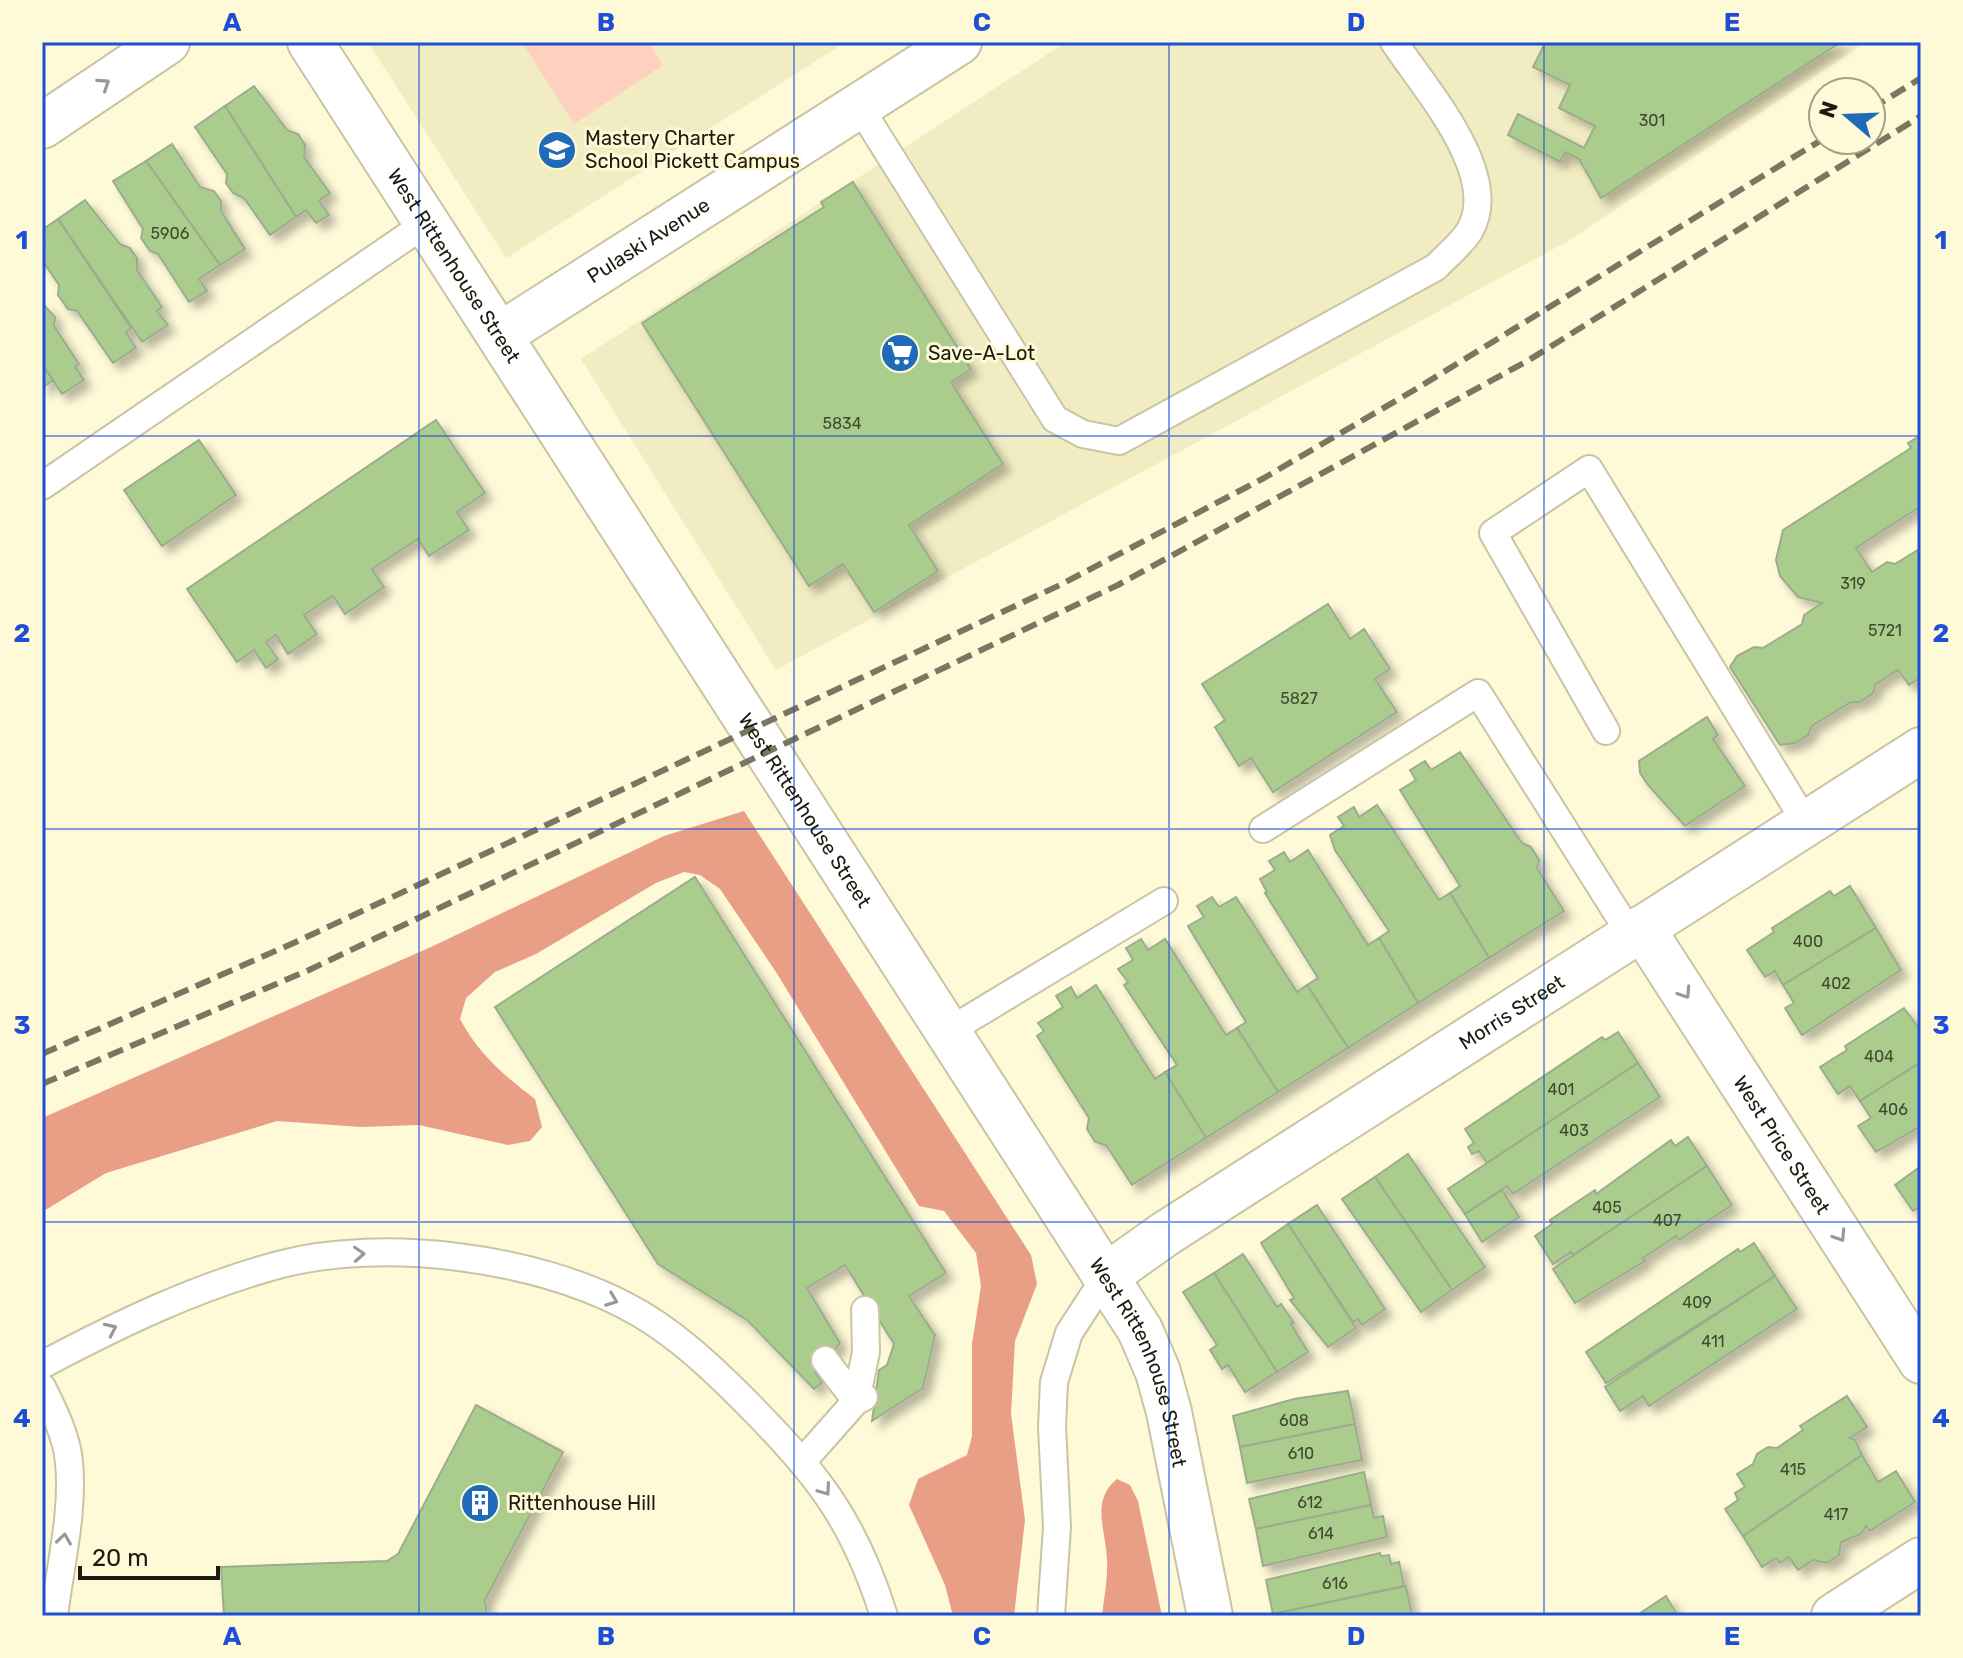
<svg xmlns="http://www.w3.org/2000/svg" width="1963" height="1658" font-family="Rubik,sans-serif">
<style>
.built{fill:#f2ecc3}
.green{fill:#fdd0c0}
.forest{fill:#e99f86}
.building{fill:#aacd8d;stroke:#9bac8f;stroke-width:2;filter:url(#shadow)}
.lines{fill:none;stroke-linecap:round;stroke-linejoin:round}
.service-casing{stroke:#c9c5a4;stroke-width:30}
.minor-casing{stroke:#c9c5a4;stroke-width:48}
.tertiary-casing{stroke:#c9c5a4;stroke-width:48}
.service{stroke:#fff;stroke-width:26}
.minor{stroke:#fff;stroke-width:44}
.tertiary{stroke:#fff;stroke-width:44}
.rail{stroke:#797661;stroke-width:6;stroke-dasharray:16 8;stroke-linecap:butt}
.oneway{stroke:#999893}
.grid{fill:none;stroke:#1d4ed8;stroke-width:2;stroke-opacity:0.55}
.labels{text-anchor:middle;stroke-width:6;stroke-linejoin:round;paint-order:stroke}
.number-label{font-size:16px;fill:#40482e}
.poi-label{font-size:20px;fill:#1d1b0f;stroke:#fef9d7;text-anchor:start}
.street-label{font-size:20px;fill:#1d1b0f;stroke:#fef9d7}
.neatline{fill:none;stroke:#1d4ed8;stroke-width:3}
.grid-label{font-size:26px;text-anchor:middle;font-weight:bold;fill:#1d4ed8}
</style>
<defs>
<filter id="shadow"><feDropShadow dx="7" dy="7" stdDeviation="4" flood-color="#0004"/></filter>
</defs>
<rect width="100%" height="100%" fill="#fef9d7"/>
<g class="built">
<polygon points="368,42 846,42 506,258"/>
<polygon points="1066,42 1866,42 1570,240 776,670 581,359"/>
</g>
<polygon class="green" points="522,42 648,42 663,65 574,124"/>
<g class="forest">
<path d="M744,811L1031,1255L1037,1284L1015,1341L1011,1414L1025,1520L1014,1616H953L945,1585L909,1505L918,1479L967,1455L972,1436V1344L981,1286L976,1253L944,1211L919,1206L776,972L720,889L700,875L684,872L656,883L536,954L495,972L466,998L460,1019C479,1054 503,1075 535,1099L542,1127L530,1141L508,1145L419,1125L361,1127L277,1121L106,1173L42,1212V1118L431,947L664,836Z"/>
<path d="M1117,1479L1130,1485L1138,1501L1162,1616H1102C1104,1598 1108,1578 1107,1560C1106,1530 1090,1501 1117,1479Z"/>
</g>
<g class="building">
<polygon points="1537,42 1841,42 1601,198 1579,159 1565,152 1560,162 1508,135 1518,114 1584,148 1595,126 1559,108 1570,85 1533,67 1544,45"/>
<polygon points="254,86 287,130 298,134 305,145 304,157 330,193 319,201 329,215 316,223 306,210 296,217 225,106"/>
<polygon points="225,106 296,217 270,235 244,198 233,193 226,183 227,174 195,127"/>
<polygon points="172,144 200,187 214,191 221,201 221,211 245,249 220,265 146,161"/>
<polygon points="146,161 220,265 199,279 207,291 189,302 158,254 150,251 141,238 143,229 113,181"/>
<polygon points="853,182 971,369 951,382 1003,464 909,525 938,571 874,612 843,564 809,586 642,323 824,207 821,202"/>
<polygon points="85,200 120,244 130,248 137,258 137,270 162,307 157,311 168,325 142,342 58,219"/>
<polygon points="58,219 131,328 126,332 136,348 113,363 77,311 68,309 58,295 59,285 42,260 45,246 42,230"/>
<polygon points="42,303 55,317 54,326 79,364 75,367 84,380 62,394 42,364"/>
<polygon points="42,364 53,380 42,388"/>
<polygon points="436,420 485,493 457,512 469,530 429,556 418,539 372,569 384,587 345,614 333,596 304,615 317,634 288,654 276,635 266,642 278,659 266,668 254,650 237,662 187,589"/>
<polygon points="1921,435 1921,506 1856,548 1872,572 1887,562 1895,564 1921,548 1921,677 1909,685 1898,670 1876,684 1873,693 1860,702 1851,702 1812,726 1808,735 1795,743 1780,745 1730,667 1737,656 1754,647 1763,648 1802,624 1804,615 1822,603 1798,597 1780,576 1776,560 1783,530 1911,448 1908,443"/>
<polygon points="199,440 236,495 162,546 124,490"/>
<polygon points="1328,604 1350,639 1364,629 1390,669 1375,679 1397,712 1273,792 1251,758 1239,766 1215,727 1225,720 1202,684"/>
<polygon points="1707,717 1718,735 1713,739 1745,786 1685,826 1648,785 1640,773 1639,761"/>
<polygon points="1460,752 1522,843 1531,847 1539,860 1537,868 1564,911 1489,958 1450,893 1460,886 1400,790 1416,780 1410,770 1425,761 1431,770"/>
<polygon points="1377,805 1439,900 1450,893 1489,958 1418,1003 1379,938 1389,931 1335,850 1330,835 1344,826 1338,817 1354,807 1359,817"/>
<polygon points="1308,850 1368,945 1379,938 1418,1003 1348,1048 1307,985 1318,978 1265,893 1267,892 1260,879 1275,870 1269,861 1284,852 1290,862"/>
<polygon points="695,877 946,1273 909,1296 935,1335 923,1388 872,1421 879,1370 887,1365 894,1344 845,1265 807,1288 840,1343 815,1372 822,1383 814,1389 747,1320 658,1264 495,1007"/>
<polygon points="1850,886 1876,928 1783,985 1775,971 1765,977 1747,950 1774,932 1772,928 1830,891 1834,896"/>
<polygon points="1212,897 1219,907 1236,897 1297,992 1307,985 1348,1048 1278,1092 1237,1028 1246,1022 1188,926 1204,917 1197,906"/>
<polygon points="1876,928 1901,970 1802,1035 1785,1008 1794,1003 1783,985"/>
<polygon points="1141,939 1148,950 1165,939 1226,1035 1237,1028 1278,1092 1206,1138 1165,1072 1177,1065 1124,985 1128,982 1118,969 1133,960 1126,948"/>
<polygon points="1096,985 1155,1079 1165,1072 1206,1138 1132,1185 1106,1145 1095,1142 1087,1129 1089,1118 1037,1036 1044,1031 1038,1023 1063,1007 1056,996 1071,987 1077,998"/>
<polygon points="1904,1008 1921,1031 1921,1062 1860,1101 1850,1086 1838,1094 1820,1067 1847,1050 1845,1046"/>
<polygon points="1618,1032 1638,1063 1487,1163 1479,1151 1472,1154 1468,1147 1474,1143 1465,1129 1602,1037 1605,1040"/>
<polygon points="1921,1062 1921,1126 1876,1152 1858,1126 1871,1118 1860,1101"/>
<polygon points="1638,1063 1660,1097 1513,1194 1507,1186 1465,1214 1448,1189"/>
<polygon points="1688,1137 1707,1166 1573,1255 1571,1252 1553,1264 1535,1236 1552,1224 1550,1220 1595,1190 1596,1194 1671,1140 1675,1146"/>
<polygon points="1408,1154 1485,1267 1452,1290 1375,1177"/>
<polygon points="1707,1166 1732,1205 1679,1240 1676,1236 1643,1258 1645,1261 1575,1303 1553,1269"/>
<polygon points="1921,1166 1921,1206 1913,1211 1895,1185"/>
<polygon points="1375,1177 1452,1290 1421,1312 1342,1199"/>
<polygon points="1502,1190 1519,1217 1482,1242 1465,1214"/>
<polygon points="1317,1205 1385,1309 1362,1325 1358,1319 1353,1322 1288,1224"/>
<polygon points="1288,1224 1356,1328 1328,1347 1290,1300 1294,1298 1261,1243"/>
<polygon points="1754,1243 1775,1276 1606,1383 1586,1352 1738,1249 1740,1252"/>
<polygon points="1243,1254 1277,1307 1281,1304 1294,1323 1291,1324 1308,1352 1277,1372 1214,1273"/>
<polygon points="1214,1273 1277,1372 1245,1392 1228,1365 1222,1369 1210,1350 1217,1345 1183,1292"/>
<polygon points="1775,1276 1797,1309 1649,1406 1643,1396 1620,1411 1605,1387"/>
<polygon points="1348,1391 1355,1424 1240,1447 1233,1416 1294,1399"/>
<polygon points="1847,1396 1867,1427 1850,1438 1855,1440 1862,1455 1743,1536 1725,1509 1738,1500 1735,1493 1745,1487 1737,1474 1753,1464 1757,1454 1768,1447 1777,1448 1803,1430 1800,1426"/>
<polygon points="476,1405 563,1452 485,1600 487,1616 224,1616 221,1567 387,1561 398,1554"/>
<polygon points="1355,1424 1362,1460 1247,1483 1240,1447"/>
<polygon points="1862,1455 1878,1482 1896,1471 1915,1502 1870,1531 1866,1526 1861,1534 1841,1542 1839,1555 1827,1563 1813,1560 1798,1570 1789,1557 1780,1563 1776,1558 1762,1567 1743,1536"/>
<polygon points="1364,1472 1371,1505 1256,1529 1249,1499"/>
<polygon points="1371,1505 1374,1518 1383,1516 1387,1537 1263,1566 1256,1529"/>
<polygon points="1380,1553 1381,1556 1389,1555 1391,1564 1399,1562 1404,1586 1273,1614 1266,1580"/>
<polygon points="1406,1586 1412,1616 1274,1616 1273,1614"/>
<polygon points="1666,1596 1678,1616 1636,1616"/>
</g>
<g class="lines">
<defs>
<g id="service">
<path d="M859,106L1055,419L1083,434L1119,441L1436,267C1446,256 1463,243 1470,230C1502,174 1424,88 1394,42"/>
<polyline points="42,486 428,222"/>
<polyline points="1606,731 1493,533 1589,469 1806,823"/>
<polyline points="1263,829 1478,693 1631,935"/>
<polyline points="947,1032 1164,901"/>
<polyline points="825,1360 856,1401 864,1397"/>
<path d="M42,1365C119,1324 198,1286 282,1264C384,1238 533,1257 626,1306C671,1329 709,1365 744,1400C816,1473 853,1517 884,1616"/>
<path d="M42,1387C53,1409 67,1437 69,1462C74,1512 60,1566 54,1616"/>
<polyline points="803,1461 856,1401 866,1352 865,1310"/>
<polyline points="1051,1616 1057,1527 1052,1427 1054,1382 1069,1333 1106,1276"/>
</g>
<g id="minor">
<polyline points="42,126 167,42"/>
<path id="s1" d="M500,335L959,42"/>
<path id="s2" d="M1642,928L1921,1361"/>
<path id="s3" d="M1106,1276L1165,1234L1921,750"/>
<polyline points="1834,1616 1921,1560"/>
</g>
<g id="tertiary">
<path id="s4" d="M310,42L1140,1330L1158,1372L1169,1412L1210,1616"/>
</g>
</defs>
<use href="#service" class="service-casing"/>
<use href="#minor" class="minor-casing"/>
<use href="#tertiary" class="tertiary-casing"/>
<use href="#service" class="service"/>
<use href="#minor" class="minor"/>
<use href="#tertiary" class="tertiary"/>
<g class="rail">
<polyline points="1871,109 1921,78"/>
<polyline points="42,1054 298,941 1060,585 1264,478 1416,389 1823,139"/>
<polyline points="42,1084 309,970 1118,585 1529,360 1921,116"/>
</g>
</g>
<defs><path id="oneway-chevron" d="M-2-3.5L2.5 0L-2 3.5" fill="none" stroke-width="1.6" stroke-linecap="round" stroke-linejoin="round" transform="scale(2)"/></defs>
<g class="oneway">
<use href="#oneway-chevron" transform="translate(104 84) rotate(-34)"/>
<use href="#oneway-chevron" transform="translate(1685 993) rotate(57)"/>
<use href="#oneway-chevron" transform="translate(1840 1236) rotate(57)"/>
<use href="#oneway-chevron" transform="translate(359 1254) rotate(-3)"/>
<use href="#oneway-chevron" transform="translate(612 1300) rotate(21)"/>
<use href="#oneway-chevron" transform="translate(111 1329) rotate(-25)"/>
<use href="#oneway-chevron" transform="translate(825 1490) rotate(55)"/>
<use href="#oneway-chevron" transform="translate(64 1539) rotate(-82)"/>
</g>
<path class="grid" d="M419,42V1616M794,42V1616M1169,42V1616M1544,42V1616M42,436H1921M42,829H1921M42,1222H1921"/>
<defs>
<symbol id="school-disc" viewBox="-11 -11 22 22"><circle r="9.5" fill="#1f6ab9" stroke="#fef9d7"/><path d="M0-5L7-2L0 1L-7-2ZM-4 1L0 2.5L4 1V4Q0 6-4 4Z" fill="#fff"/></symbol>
<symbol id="supermarket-disc" viewBox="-11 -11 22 22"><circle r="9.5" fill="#1f6ab9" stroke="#fef9d7"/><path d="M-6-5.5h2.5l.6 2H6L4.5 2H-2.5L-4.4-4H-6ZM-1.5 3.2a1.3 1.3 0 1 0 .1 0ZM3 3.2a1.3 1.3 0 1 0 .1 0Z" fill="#fff"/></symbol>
<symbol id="building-disc" viewBox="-11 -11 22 22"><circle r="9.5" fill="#1f6ab9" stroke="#fef9d7"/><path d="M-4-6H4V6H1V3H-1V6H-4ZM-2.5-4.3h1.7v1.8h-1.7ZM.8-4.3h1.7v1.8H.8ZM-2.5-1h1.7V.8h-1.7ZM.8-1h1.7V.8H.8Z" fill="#fff"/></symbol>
</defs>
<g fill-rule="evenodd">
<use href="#school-disc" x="535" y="128" width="44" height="44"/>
<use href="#supermarket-disc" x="878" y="331" width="44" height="44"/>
<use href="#building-disc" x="458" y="1481" width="44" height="44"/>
</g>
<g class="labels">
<g class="number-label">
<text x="1652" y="126">301</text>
<text x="170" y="239">5906</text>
<text x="842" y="429">5834</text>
<text x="1853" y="589">319</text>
<text x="1885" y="636">5721</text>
<text x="1299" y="704">5827</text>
<text x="1808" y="947">400</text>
<text x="1836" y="989">402</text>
<text x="1879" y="1062">404</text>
<text x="1561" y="1095">401</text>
<text x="1893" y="1115">406</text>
<text x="1574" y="1136">403</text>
<text x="1607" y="1213">405</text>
<text x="1667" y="1226">407</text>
<text x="1697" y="1308">409</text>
<text x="1713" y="1347">411</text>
<text x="1294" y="1426">608</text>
<text x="1301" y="1459">610</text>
<text x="1793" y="1475">415</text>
<text x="1310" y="1508">612</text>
<text x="1836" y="1520">417</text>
<text x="1321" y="1539">614</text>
<text x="1335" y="1589">616</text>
</g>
<g class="poi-label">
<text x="585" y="145">Mastery Charter<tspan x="585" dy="23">School Pickett Campus</tspan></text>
<text x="928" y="360">Save-A-Lot</text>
<text x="508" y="1510">Rittenhouse Hill</text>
</g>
<g class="street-label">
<text dy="7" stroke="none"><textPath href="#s1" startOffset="176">Pulaski Avenue</textPath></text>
<text dy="7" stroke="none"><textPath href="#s4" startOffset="266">West Rittenhouse Street</textPath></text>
<text dy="7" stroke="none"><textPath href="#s4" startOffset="914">West Rittenhouse Street</textPath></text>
<text dy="7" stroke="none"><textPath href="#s3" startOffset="484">Morris Street</textPath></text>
<text dy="7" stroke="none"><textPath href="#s2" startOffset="258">West Price Street</textPath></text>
<text dy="7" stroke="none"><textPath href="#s4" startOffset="1562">West Rittenhouse Street</textPath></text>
</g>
</g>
<rect width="1963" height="1658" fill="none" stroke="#fef9d7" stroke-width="88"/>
<g transform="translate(1847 116) rotate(289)"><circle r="38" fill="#fef9d7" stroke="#a4a087" stroke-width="2"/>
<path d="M0-6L14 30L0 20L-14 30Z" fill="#1f6ab9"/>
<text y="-12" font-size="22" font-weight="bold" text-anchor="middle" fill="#1d1b0f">N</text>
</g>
<path d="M80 1566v12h138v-12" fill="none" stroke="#1d1b0f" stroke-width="4"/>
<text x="92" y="1566" font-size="24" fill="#1d1b0f" stroke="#fef9d7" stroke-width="6" paint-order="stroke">20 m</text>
<rect x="44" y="44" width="1875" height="1570" class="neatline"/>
<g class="grid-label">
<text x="232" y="31">A</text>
<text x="606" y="31">B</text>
<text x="982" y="31">C</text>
<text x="1356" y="31">D</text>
<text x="1732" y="31">E</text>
<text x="22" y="249">1</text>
<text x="1941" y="249">1</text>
<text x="22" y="642">2</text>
<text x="1941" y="642">2</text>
<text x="22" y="1034">3</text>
<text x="1941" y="1034">3</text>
<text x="22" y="1427">4</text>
<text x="1941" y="1427">4</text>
<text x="232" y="1645">A</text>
<text x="606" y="1645">B</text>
<text x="982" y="1645">C</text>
<text x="1356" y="1645">D</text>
<text x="1732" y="1645">E</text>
</g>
</svg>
